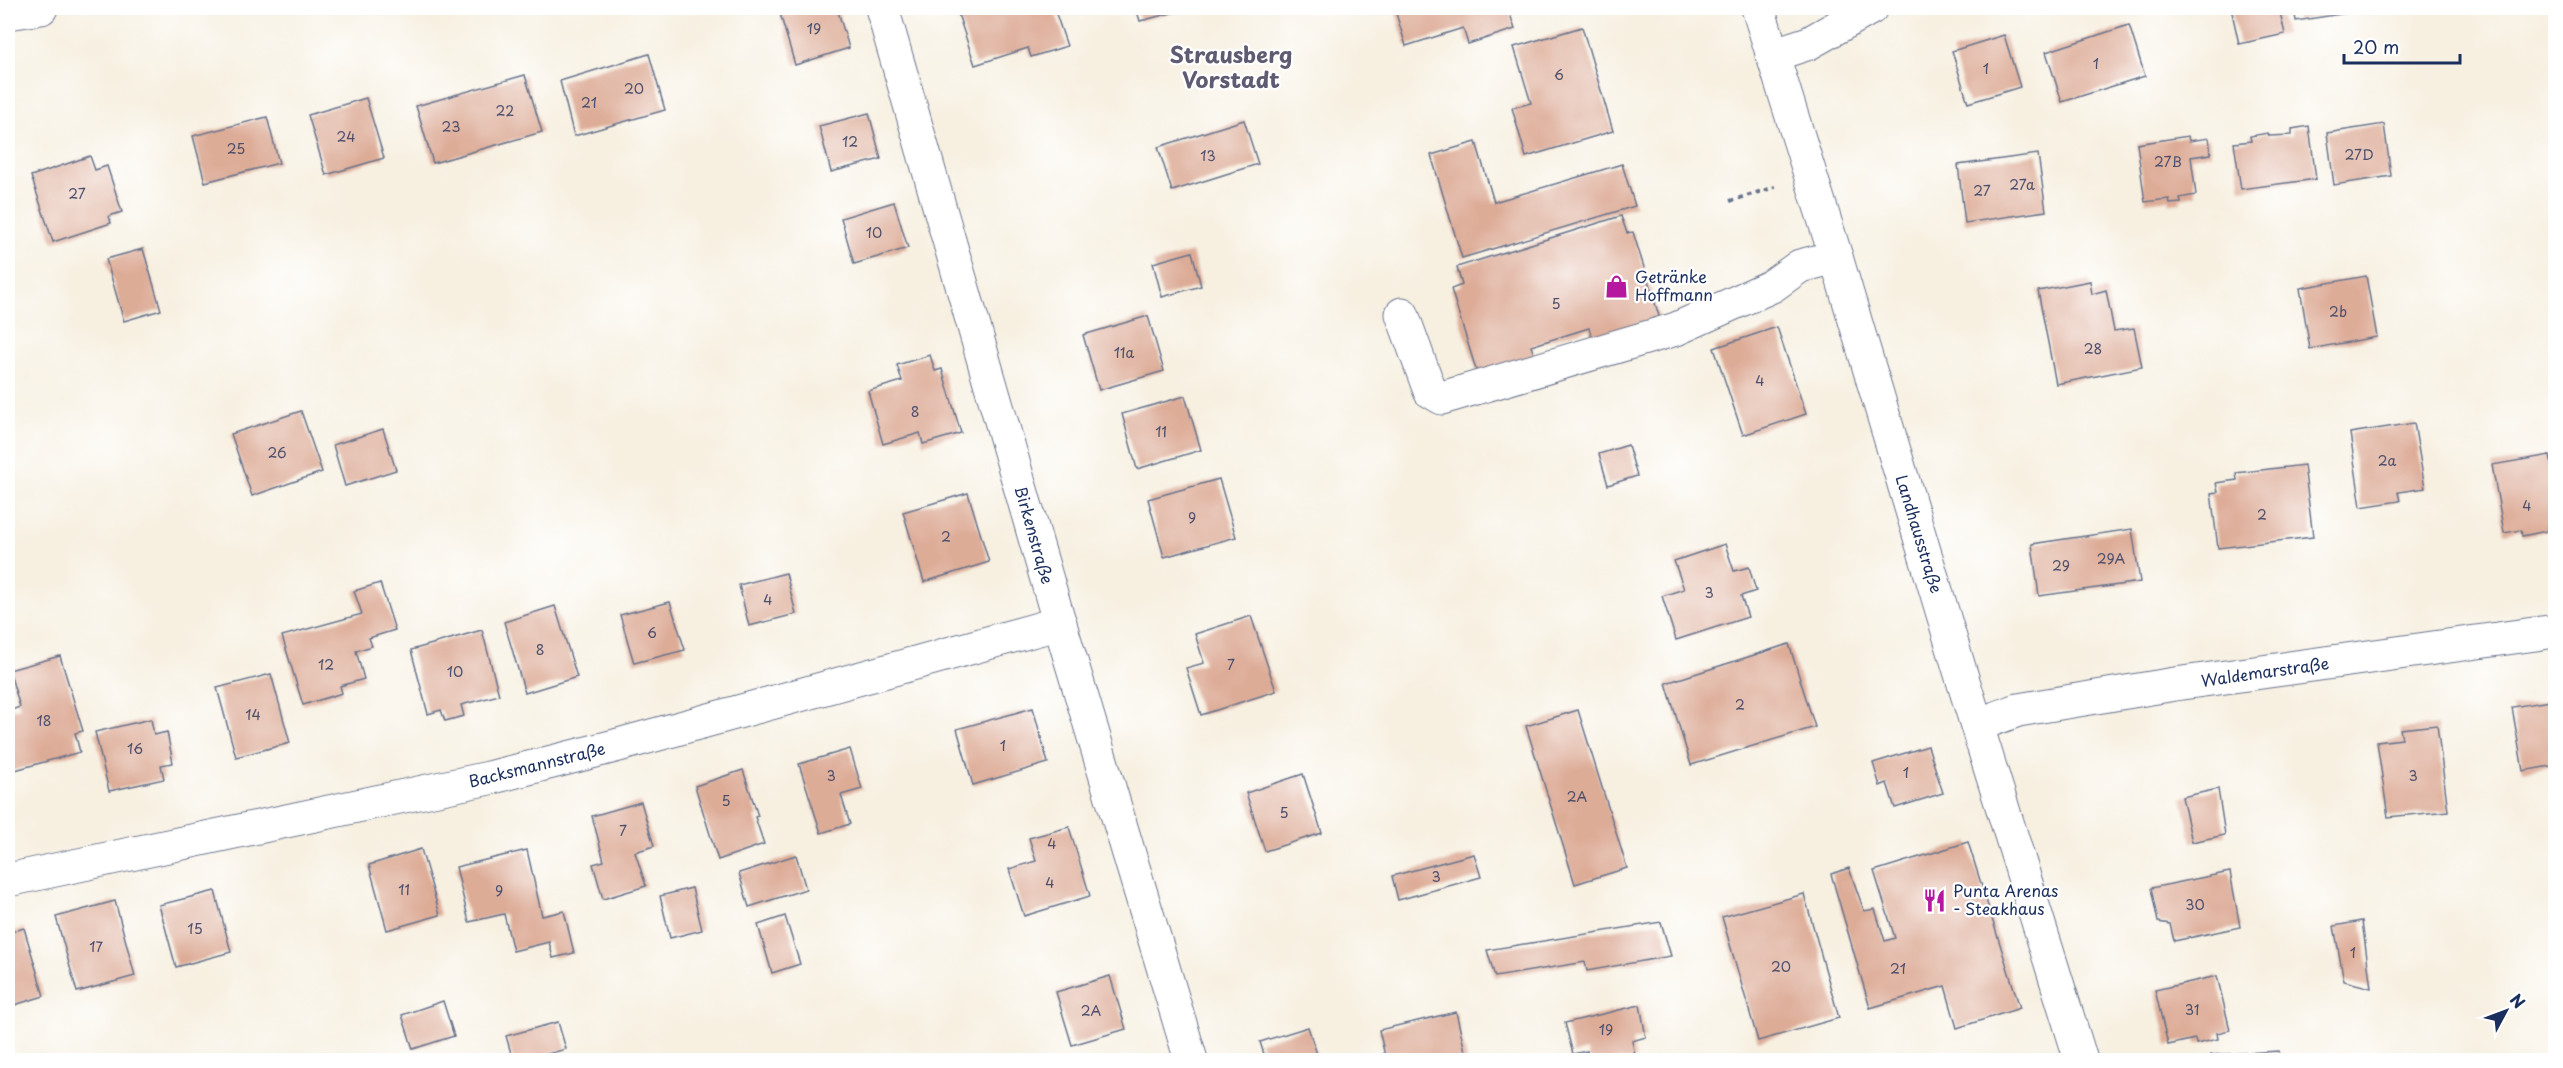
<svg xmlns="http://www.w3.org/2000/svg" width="2563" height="1068" font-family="'Playpen Sans',sans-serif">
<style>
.building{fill:#ddac97}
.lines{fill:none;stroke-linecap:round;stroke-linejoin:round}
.minor-casing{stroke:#68738c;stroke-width:35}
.path{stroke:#68738c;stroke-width:4;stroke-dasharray:4.5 4.5;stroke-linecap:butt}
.minor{stroke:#fff;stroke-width:33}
.labels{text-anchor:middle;stroke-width:4.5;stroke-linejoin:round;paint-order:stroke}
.number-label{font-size:14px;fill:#4c4e6c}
.poi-label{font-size:16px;fill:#1b2f5e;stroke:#fff;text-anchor:start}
.street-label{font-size:16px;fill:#1b2f5e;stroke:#fff}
.district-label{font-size:22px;font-weight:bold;fill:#5f5b72;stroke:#fff}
</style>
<rect width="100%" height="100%" fill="#fff"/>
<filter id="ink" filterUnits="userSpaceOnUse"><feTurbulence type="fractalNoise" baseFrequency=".0167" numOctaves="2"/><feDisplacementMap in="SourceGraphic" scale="12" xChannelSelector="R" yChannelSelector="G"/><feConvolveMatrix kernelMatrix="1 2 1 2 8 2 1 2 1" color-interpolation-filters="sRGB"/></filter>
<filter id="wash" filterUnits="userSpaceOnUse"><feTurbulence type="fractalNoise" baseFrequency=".008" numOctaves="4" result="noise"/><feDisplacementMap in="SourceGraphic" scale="24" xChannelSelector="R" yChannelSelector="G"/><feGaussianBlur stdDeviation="1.35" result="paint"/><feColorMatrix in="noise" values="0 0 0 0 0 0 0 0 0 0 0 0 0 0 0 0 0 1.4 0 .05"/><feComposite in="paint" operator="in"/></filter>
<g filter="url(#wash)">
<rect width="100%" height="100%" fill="#f7f0e1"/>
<g id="blocks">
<g class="building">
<polygon points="789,8 837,8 849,48 795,65 779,10"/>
<polygon points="956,8 1054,8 1067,46 1031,57 1028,48 975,65"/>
<polygon points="1136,8 1191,8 1140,21"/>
<polygon points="1405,8 1493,8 1494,11 1508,8 1515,29 1468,44 1463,28 1406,46 1395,10"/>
<polygon points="2231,8 2279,8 2285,34 2239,44"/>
<polygon points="2294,8 2366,8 2367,10 2296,21"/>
<polygon points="2129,25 2145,76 2062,102 2046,52"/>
<polygon points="1582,27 1613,131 1526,157 1512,108 1531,103 1514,47"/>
<polygon points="2004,35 2020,87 1968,103 1952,51"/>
<polygon points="649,54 665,110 574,136 560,81"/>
<polygon points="525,75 542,132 433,163 416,106"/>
<polygon points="366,98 384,158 326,175 308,115"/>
<polygon points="869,113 881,159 831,172 819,126"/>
<polygon points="267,117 279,163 205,182 193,136"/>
<polygon points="1244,120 1258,164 1172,191 1158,147"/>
<polygon points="2384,124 2391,176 2334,185 2327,133"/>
<polygon points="2309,126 2316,179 2241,189 2234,143 2251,141 2250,136 2268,133 2269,136 2292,135 2292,129"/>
<polygon points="2188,136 2189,141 2209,138 2211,154 2191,157 2196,195 2180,198 2181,203 2170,204 2169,199 2145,202 2137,144"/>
<polygon points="1476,142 1494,202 1622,164 1635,206 1462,258 1431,155"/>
<polygon points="2038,154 2046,211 1965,223 1958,165"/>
<polygon points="90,156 95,170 107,166 122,212 109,216 111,223 53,242 31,176"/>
<polygon points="894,202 908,248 854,264 841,218"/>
<polygon points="1621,216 1627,233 1633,232 1660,319 1593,340 1589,328 1531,346 1535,358 1478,376 1451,289 1462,285 1457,267"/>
<polygon points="143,249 161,310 124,321 106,259"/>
<polygon points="1192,252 1201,286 1162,297 1153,263"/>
<polygon points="2366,276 2377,337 2310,349 2300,288"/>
<polygon points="2090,281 2092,294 2106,290 2114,331 2134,328 2142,367 2056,384 2038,291"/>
<polygon points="1148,316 1164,371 1099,390 1083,335"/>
<polygon points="1777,327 1806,414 1743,435 1714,348"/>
<polygon points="930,355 935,371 942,369 961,433 923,444 920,433 883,444 868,391 902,381 897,365"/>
<polygon points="1185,396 1201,450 1137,469 1122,414"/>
<polygon points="301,411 322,472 252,496 231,434"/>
<polygon points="2414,423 2425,488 2398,492 2400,501 2361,507 2350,433"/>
<polygon points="383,429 396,470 345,486 333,445"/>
<polygon points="1628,445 1637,476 1608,485 1599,454"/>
<polygon points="2550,455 2556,488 2556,524 2547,526 2547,531 2522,536 2521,530 2504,533 2492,465"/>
<polygon points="2304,465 2313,537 2218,548 2211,493 2218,492 2216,483 2237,480 2236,473"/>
<polygon points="1219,479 1236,537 1164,557 1148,499"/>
<polygon points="968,493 989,562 924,582 903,512"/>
<polygon points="2132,529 2140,582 2039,596 2032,544"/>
<polygon points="1725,544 1734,571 1749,567 1756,591 1741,596 1748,617 1676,640 1662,596 1684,589 1674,561"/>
<polygon points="786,573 796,614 749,626 739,585"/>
<polygon points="380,583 395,630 369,638 372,646 356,651 364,679 340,686 342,693 303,705 282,636 362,614 354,591"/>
<polygon points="670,602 685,650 634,663 620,615"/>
<polygon points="555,606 577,677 525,693 504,622"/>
<polygon points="1251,616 1276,691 1201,715 1186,668 1204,663 1195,634"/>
<polygon points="482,630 499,695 461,705 464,716 445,721 441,710 428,714 411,650"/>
<polygon points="1789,644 1815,727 1691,765 1666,683"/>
<polygon points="60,656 83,731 75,733 80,752 8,772 8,711 20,707 9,670"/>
<polygon points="271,674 290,743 236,757 217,688"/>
<polygon points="2556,700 2556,765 2523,771 2512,707"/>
<polygon points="1033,708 1048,763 973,785 957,729"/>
<polygon points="1578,710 1627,868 1575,884 1526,726"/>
<polygon points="151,719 154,735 167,732 173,763 161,765 164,779 109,791 95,732"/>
<polygon points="2437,725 2448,811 2388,817 2377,742 2402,739 2400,729"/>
<polygon points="1928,746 1943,793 1895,808 1887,783 1880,786 1873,763"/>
<polygon points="850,749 862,789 841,795 850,824 821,833 799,764"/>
<polygon points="743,770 758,816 755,817 764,844 718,860 695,786"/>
<polygon points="1303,774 1322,833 1265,851 1246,793"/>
<polygon points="2218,789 2225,835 2192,842 2182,797"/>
<polygon points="641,802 654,846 635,852 646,886 603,899 593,864 604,861 592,816"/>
<polygon points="1069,827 1090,896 1024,916 1009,869 1036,861 1029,838"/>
<polygon points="1968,842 2020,1008 1957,1028 1945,986 1870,1008 1831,874 1849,868 1864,911 1875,909 1885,941 1895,938 1874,871"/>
<polygon points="421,849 440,915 387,930 369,865"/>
<polygon points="527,850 542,916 564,911 574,953 553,958 549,942 513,951 504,914 469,922 456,867"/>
<polygon points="1474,854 1481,877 1398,900 1392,876"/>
<polygon points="796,855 806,889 749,907 739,873"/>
<polygon points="2230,872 2240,927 2174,941 2170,924 2158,922 2151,888"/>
<polygon points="692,888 702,930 670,938 660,896"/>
<polygon points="215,891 231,952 176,967 159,905"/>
<polygon points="1804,894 1839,1018 1758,1041 1722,917"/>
<polygon points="115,901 135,976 77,992 56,917"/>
<polygon points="785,916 800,964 772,973 758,925"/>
<polygon points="2362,921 2371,988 2344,981 2334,926"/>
<polygon points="1661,922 1671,956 1587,971 1585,962 1495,977 1487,950"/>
<polygon points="24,928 44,996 8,1007 8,933"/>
<polygon points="1110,976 1126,1029 1072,1045 1056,992"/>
<polygon points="2217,976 2230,1030 2217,1033 2218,1039 2196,1044 2195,1039 2168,1045 2155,990"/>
<polygon points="443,1001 454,1036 413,1049 402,1015"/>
<polygon points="1640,1005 1646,1037 1632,1041 1636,1060 1589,1060 1587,1051 1573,1054 1565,1023"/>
<polygon points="1456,1012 1467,1060 1386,1060 1379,1030"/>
<polygon points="558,1022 566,1049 526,1060 513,1060 506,1036"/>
<polygon points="1308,1027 1319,1060 1266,1060 1260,1042"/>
<polygon points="2279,1051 2279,1060 2211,1060 2211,1055"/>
</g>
</g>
</g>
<g filter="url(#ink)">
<use href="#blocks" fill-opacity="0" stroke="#68738c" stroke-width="1.5"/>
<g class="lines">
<defs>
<g id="minor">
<polyline points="882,8 1056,611 1191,1060"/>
<polyline points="1758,8 1836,257 1960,671 2081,1060"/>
<polyline points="8,13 41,8"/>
<polyline points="1772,55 1809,43 1871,8"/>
<polyline points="1402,314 1430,391 1442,398 1676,329 1772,286 1800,266 1836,257"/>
<polyline points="1977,725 2018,710 2175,684 2556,631"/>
<polyline points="8,880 489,778 615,746 1060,623"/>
</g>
</defs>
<use href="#minor" class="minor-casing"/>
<polyline class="path" points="1730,201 1775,187"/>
<use href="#minor" class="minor"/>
</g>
</g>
<defs>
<symbol id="shop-bare" viewBox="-9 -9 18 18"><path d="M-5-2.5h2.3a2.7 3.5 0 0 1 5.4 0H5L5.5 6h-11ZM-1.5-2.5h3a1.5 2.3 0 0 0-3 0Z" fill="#b5179e" stroke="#fff" stroke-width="2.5" paint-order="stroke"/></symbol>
<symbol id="restaurant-bare" viewBox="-9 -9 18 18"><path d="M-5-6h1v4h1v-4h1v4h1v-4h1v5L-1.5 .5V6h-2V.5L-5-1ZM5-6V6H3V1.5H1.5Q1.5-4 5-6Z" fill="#b5179e" stroke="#fff" stroke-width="2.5" paint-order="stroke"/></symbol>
</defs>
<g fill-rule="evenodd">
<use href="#shop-bare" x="1600" y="270" width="33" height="33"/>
<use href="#restaurant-bare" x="1918" y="884" width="33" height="33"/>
</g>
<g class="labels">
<g class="number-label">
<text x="814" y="34">19</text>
<text x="2096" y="69">1</text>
<text x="1986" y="74">1</text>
<text x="1559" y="80">6</text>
<text x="634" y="94">20</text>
<text x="589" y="108">21</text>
<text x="505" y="116">22</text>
<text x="451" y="132">23</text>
<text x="346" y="142">24</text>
<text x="850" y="147">12</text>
<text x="236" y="154">25</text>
<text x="2359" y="160">27D</text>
<text x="1208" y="161">13</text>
<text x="2168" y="167">27B</text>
<text x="2022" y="190">27a</text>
<text x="1982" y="196">27</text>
<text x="77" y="199">27</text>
<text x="874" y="238">10</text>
<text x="1556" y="309">5</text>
<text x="2338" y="317">2b</text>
<text x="2093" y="354">28</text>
<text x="1124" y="358">11a</text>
<text x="1760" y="386">4</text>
<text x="915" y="417">8</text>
<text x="1161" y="437">11</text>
<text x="277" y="458">26</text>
<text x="2387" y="466">2a</text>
<text x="2527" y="511">4</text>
<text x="2262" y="520">2</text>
<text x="1192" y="523">9</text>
<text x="946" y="542">2</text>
<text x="2111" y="564">29A</text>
<text x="2061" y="571">29</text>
<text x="1709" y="598">3</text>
<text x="768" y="605">4</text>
<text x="652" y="638">6</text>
<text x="540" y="655">8</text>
<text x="326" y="670">12</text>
<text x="1231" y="670">7</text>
<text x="455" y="677">10</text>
<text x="1740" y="710">2</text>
<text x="253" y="720">14</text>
<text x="44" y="726">18</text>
<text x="1003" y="751">1</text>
<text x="135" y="754">16</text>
<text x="1906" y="778">1</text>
<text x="831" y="781">3</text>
<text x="2413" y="781">3</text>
<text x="1577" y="802">2A</text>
<text x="726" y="806">5</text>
<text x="1284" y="818">5</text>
<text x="623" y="836">7</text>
<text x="1052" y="849">4</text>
<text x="1436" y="882">3</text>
<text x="1050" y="888">4</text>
<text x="404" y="895">11</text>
<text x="499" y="896">9</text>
<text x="2195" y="910">30</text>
<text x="195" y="934">15</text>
<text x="96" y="952">17</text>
<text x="2353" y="958">1</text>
<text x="1781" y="972">20</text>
<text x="1898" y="974">21</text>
<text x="2192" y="1015">31</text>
<text x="1091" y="1016">2A</text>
<text x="1606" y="1035">19</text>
</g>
<g class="poi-label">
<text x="1635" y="283">Getränke<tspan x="1635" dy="18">Hoffmann</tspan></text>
<text x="1953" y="897">Punta Arenas<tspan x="1953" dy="18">- Steakhaus</tspan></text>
</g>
<g class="street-label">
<text transform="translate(1919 534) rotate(73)" y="6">Landhausstraße</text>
<text transform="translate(1034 535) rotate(74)" y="6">Birkenstraße</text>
<text transform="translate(2265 672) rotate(-8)" y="6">Waldemarstraße</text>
<text transform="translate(537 765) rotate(-14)" y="6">Backsmannstraße</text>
</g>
<g class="district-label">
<text x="1231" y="63">Strausberg<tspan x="1231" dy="25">Vorstadt</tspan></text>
</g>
</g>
<rect width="2563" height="1068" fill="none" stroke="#fff" stroke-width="30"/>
<g transform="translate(2506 1011) rotate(49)" stroke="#ffffff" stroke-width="4.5" paint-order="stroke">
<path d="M0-4.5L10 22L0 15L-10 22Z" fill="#1b2f5e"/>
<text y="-9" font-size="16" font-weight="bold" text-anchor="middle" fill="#1b2f5e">N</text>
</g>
<path d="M2344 54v9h116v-9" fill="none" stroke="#1b2f5e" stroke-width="3"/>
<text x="2353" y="54" font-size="18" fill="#1b2f5e" stroke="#ffffff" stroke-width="4.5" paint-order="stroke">20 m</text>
</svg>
